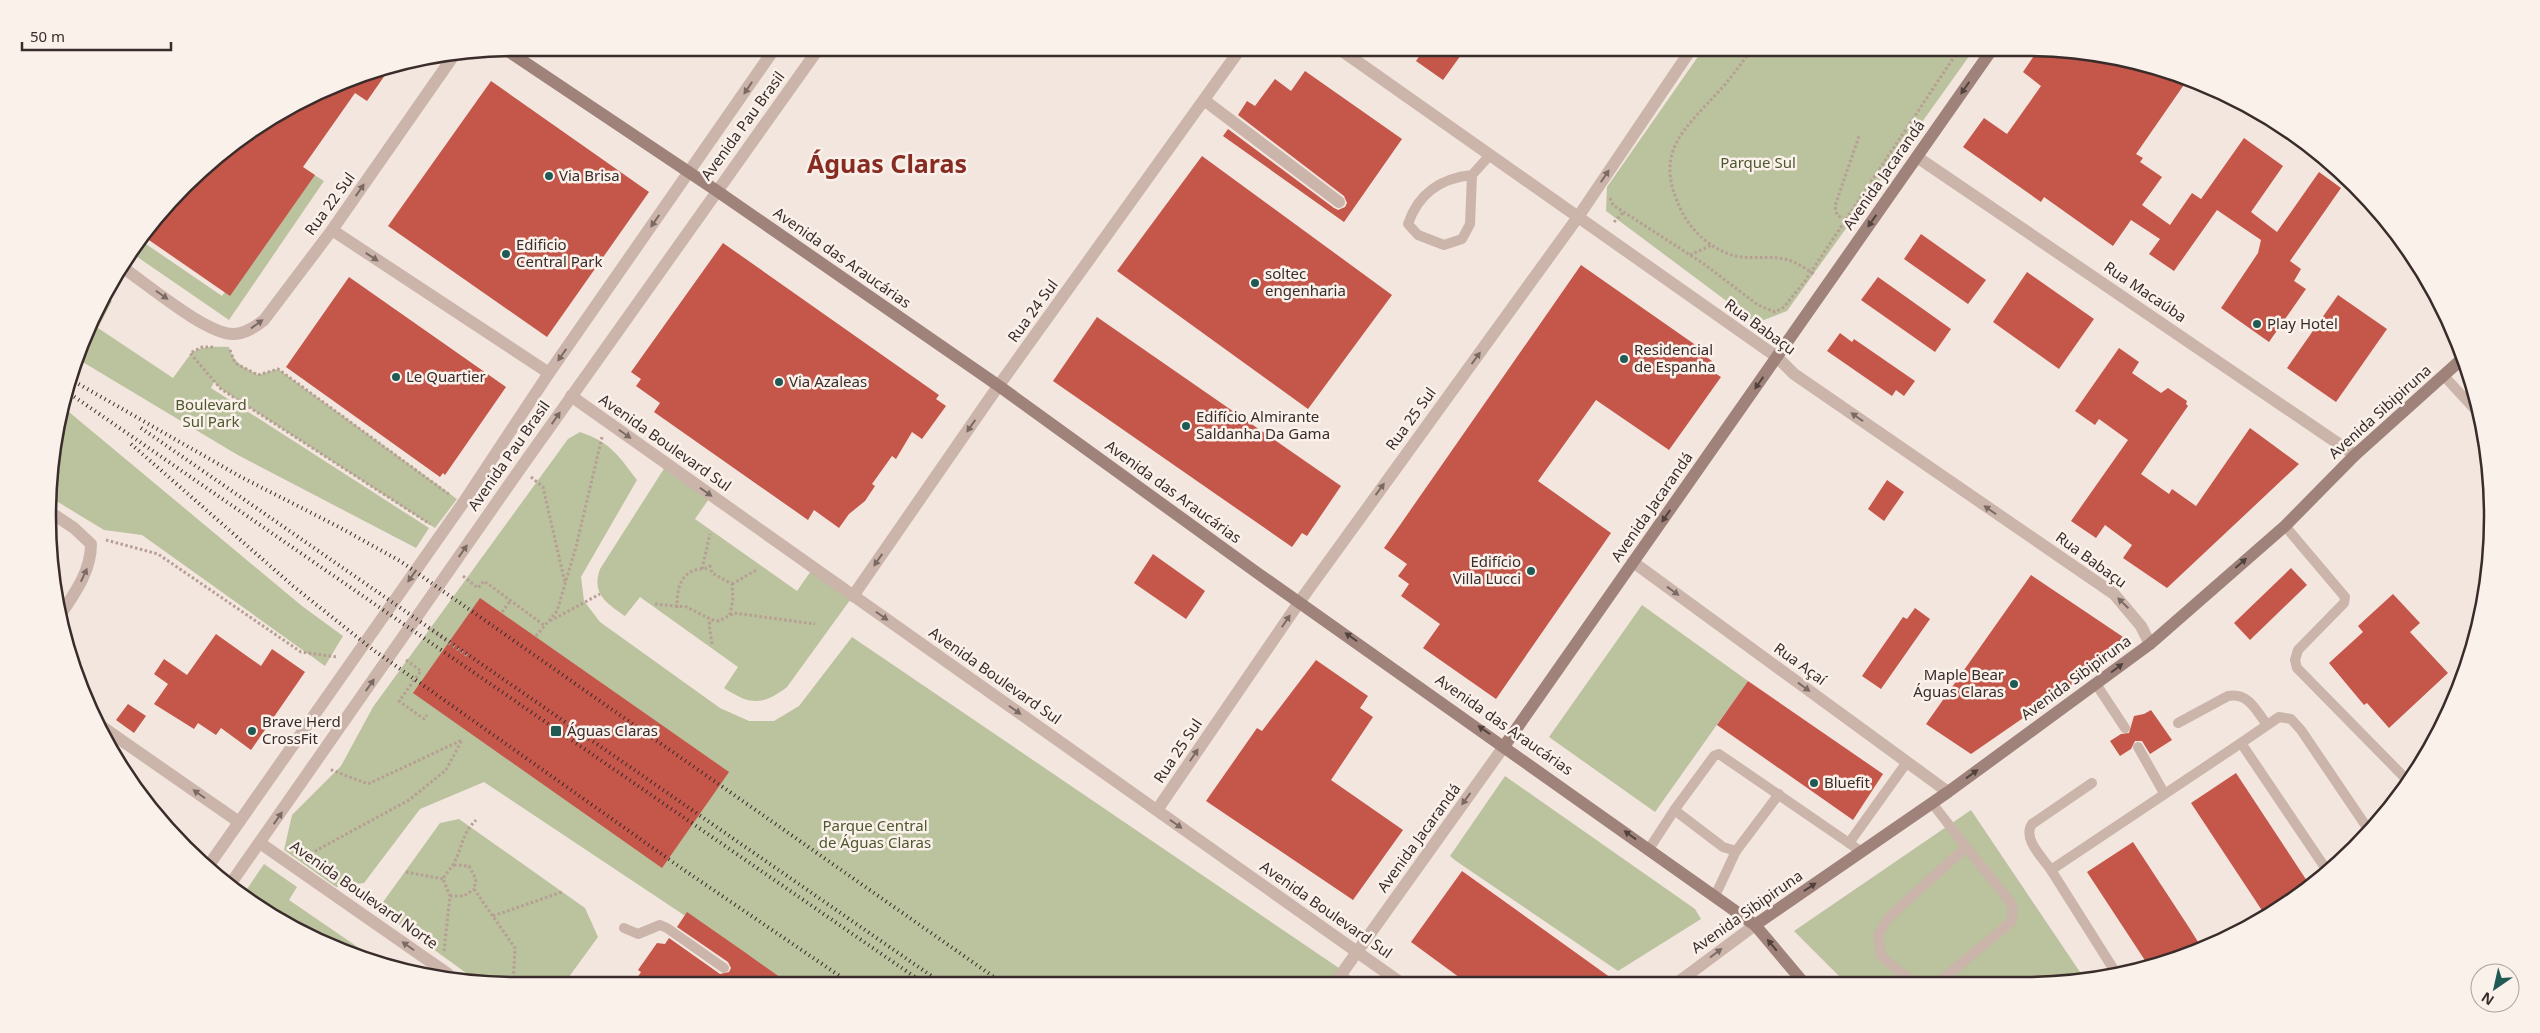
<svg xmlns="http://www.w3.org/2000/svg" width="2540" height="1033" font-family="'Noto Sans',sans-serif">
<style>
.green{fill:#bbc29e}
.building{fill:#c5564a}
.lines{fill:none;stroke-linecap:round;stroke-linejoin:round}
.path{stroke:#b79e94;stroke-width:3;stroke-dasharray:2.5 2.5;stroke-linecap:butt}
.service{stroke:#cbb4aa;stroke-width:10}
.minor{stroke:#cbb4aa;stroke-width:12}
.tertiary{stroke:#cbb4aa;stroke-width:12}
.secondary{stroke:#9f837b;stroke-width:12}
.rail{stroke:#392c2a;stroke-width:4;stroke-dasharray:1 4;stroke-linecap:butt}
.oneway{fill:#7b6964}
.oneway2{fill:#52423e}
.poi-dot{fill:#1f5a55;stroke:#faf1eb;stroke-width:2}
.labels{text-anchor:middle;stroke-width:5;stroke-linejoin:round;paint-order:stroke}
.street-label{font-size:15px;fill:#392c2a;stroke:#faf1eb}
.park-label{font-size:15px;fill:#4e572d;stroke:#faf1eb}
.poi-label{font-size:15px;fill:#392c2a;stroke:#faf1eb;text-anchor:start}
.town-label{font-size:25px;font-weight:bold;fill:#872c23;stroke:#faf1eb}
.rim{fill:none;stroke:#392c2a;stroke-width:2.5}
</style>
<rect width="100%" height="100%" fill="#f3e6df"/>
<g class="green">
<polygon points="1704,48 1975,48 1787,311 1756,323 1606,211 1607,187"/>
<polygon points="308,171 324,181 229,320 133,254 143,242 222,296"/>
<path d="M104,295L112,301L98,328L173,378C196,349 189,346 229,347C234,364 244,367 258,375L278,369L457,499L435,528L221,389L214,382L211,388L429,528L416,548L236,454L76,358Z"/>
<polygon points="63,407 302,606 343,636 325,666 142,535 104,530 53,499 52,455"/>
<path d="M580,432C610,442 618,455 637,480L581,577L584,601L600,622L720,708L749,721H774L799,706L852,637L1361,983L789,985L484,782L420,809L364,883L336,887L284,850L292,815L341,766L373,707L568,439Z"/>
<path d="M667,464L711,496L695,519L797,591L813,568L853,596L787,687C762,706 750,705 724,688L738,667L640,597L625,616C607,603 591,594 600,569Z"/>
<polygon points="1642,605 1748,681 1655,812 1549,737"/>
<polygon points="1505,776 1695,909 1701,919 1618,971 1456,861 1450,856"/>
<polygon points="1971,810 2086,981 1845,982 1794,931"/>
<polygon points="459,819 585,908 598,937 563,985 517,985 473,978 378,909 440,823"/>
<polygon points="264,864 297,887 289,900 381,963 366,961 243,895"/>
</g>
<g class="building">
<polygon points="1425,48 1466,48 1443,80 1416,61"/>
<polygon points="2038,50 2174,72 2188,79 2136,154 2143,158 2140,162 2162,177 2142,205 2170,225 2192,193 2201,199 2244,138 2283,166 2251,212 2277,232 2319,172 2341,188 2290,261 2301,269 2294,281 2306,289 2269,342 2221,308 2258,253 2261,240 2217,210 2174,271 2149,254 2160,239 2131,220 2113,246 2044,197 2041,202 1963,147 1984,118 2007,134 2041,86 2023,72"/>
<polygon points="390,68 367,101 355,93 303,167 315,175 230,296 146,238 207,164 282,110 365,72"/>
<polygon points="1305,71 1402,139 1344,222 1223,136 1228,129 1334,208 1338,210 1345,207 1347,203 1344,196 1238,115 1247,101 1255,106 1275,79 1291,91"/>
<polygon points="491,81 649,192 547,337 388,226"/>
<polygon points="1202,156 1392,295 1308,409 1117,271"/>
<polygon points="1921,234 1986,280 1968,304 1904,259"/>
<polygon points="723,243 939,395 936,399 946,406 922,439 912,432 896,459 892,456 872,484 875,486 865,501 849,514 839,528 814,510 808,520 654,412 660,403 636,386 641,379 631,372"/>
<polygon points="1581,265 1707,353 1705,356 1712,361 1707,368 1721,377 1669,450 1596,400 1538,481 1611,533 1496,699 1423,648 1440,624 1401,596 1409,584 1398,576 1407,564 1384,548"/>
<polygon points="2027,272 2094,319 2059,369 1993,322"/>
<polygon points="349,277 506,387 445,475 443,473 440,477 286,367"/>
<polygon points="1878,277 1951,329 1935,352 1861,300"/>
<polygon points="2338,295 2387,329 2336,402 2287,368"/>
<polygon points="1097,317 1341,486 1307,536 1302,533 1292,547 1053,381"/>
<polygon points="1840,333 1852,342 1854,339 1915,381 1904,396 1896,390 1892,396 1827,351"/>
<polygon points="2119,348 2139,362 2132,373 2161,393 2168,388 2187,401 2186,404 2188,406 2141,474 2169,494 2172,489 2196,506 2250,428 2299,464 2167,588 2123,558 2132,545 2105,525 2096,538 2071,521 2128,440 2099,419 2095,425 2075,411"/>
<polygon points="1887,480 1904,492 1884,521 1868,509"/>
<polygon points="1153,554 1205,591 1186,619 1134,583"/>
<polygon points="2291,568 2307,585 2250,640 2234,623"/>
<polygon points="2031,575 2132,643 1971,754 1926,724"/>
<polygon points="2393,594 2420,623 2410,632 2448,673 2389,728 2367,703 2364,705 2329,663 2363,632 2358,626"/>
<polygon points="480,598 729,772 662,868 413,693"/>
<polygon points="1915,608 1930,619 1881,689 1862,676 1903,617 1907,619"/>
<polygon points="216,634 261,666 272,649 305,672 251,750 221,728 216,735 198,723 194,729 154,704 168,684 154,674 164,659 187,675"/>
<polygon points="1316,660 1368,696 1360,708 1373,717 1331,780 1403,830 1353,900 1206,801 1257,728 1262,731"/>
<polygon points="1748,681 1883,774 1853,820 1717,725"/>
<polygon points="128,704 146,716 134,733 116,720"/>
<polygon points="2151,710 2172,740 2150,754 2142,741 2135,741 2131,749 2120,756 2110,741 2121,734 2129,733 2134,716 2144,714"/>
<polygon points="2236,773 2309,884 2263,912 2191,803"/>
<polygon points="2133,842 2190,929 2203,950 2148,965 2087,872"/>
<polygon points="1462,871 1522,914 1618,983 1467,983 1411,942"/>
<polygon points="687,912 743,951 791,985 633,985 641,972 638,970 657,943 665,944 669,938 720,974 729,972 731,968 728,962 677,927"/>
</g>
<g class="lines">
<g class="path">
<path d="M1753,48C1742,62 1732,77 1720,90C1683,131 1652,152 1682,212C1691,230 1709,247 1729,254C1745,260 1762,256 1778,258C1793,259 1804,268 1816,275"/>
<polyline points="1610,198 1613,205 1704,264 1758,305 1775,312 1784,307 1805,281 1960,48"/>
<polyline points="1845,220 1837,215 1835,206 1859,136"/>
<polyline points="1614,222 1624,212"/>
<polyline points="1690,255 1712,245"/>
<polyline points="213,347 202,347 190,353 221,389 430,524"/>
<polyline points="230,350 235,363 258,375 278,369 450,495"/>
<polyline points="531,477 543,487 565,583"/>
<polyline points="106,540 158,554 301,652 337,657"/>
<polyline points="702,569 710,534"/>
<polyline points="463,576 478,588 484,581 545,626"/>
<polyline points="732,584 758,569"/>
<polyline points="655,604 687,607 712,620 719,621 734,613 815,624"/>
<path d="M677,608C677,593 678,576 695,570C701,568 705,570 710,566L712,573L732,584L733,598L730,615"/>
<polyline points="502,612 511,600"/>
<polyline points="550,621 600,594"/>
<polyline points="428,628 469,657"/>
<polyline points="536,636 557,611 576,547 602,437"/>
<polyline points="712,644 709,624 712,620"/>
<polyline points="406,660 421,671 399,701 424,719 427,715"/>
<polyline points="306,856 409,800 446,770 462,740 368,784 329,769"/>
<polyline points="454,865 469,866 476,879 474,889 515,948 513,985"/>
<polyline points="406,872 443,879"/>
<polyline points="450,896 464,896 474,889"/>
<polyline points="493,916 562,892"/>
<path d="M444,951L450,896L443,879C446,873 451,869 454,863C463,846 461,835 476,820"/>
</g>
<g class="service">
<path d="M1472,175C1441,178 1418,194 1408,224L1418,235L1444,245L1462,239L1470,224L1472,175L1490,155"/>
<polyline points="2444,376 2480,415"/>
<polyline points="2285,526 2345,597 2344,603 2298,650 2295,660 2297,668 2409,782"/>
<polyline points="2096,684 2125,728"/>
<path d="M2178,723L2228,696C2248,692 2256,710 2267,725"/>
<polyline points="2241,743 2279,717 2291,719 2301,730 2368,829"/>
<polyline points="2138,747 2164,793"/>
<polyline points="1932,803 1966,847"/>
<polyline points="1849,843 1907,762"/>
<polyline points="1649,849 1675,809"/>
<polyline points="1736,851 1723,847 1677,812 1675,809 1714,756 1719,754 1862,852"/>
<path d="M2051,870C2043,858 2022,839 2032,824L2092,783"/>
<polyline points="1715,896 1736,851 1779,794"/>
<polyline points="624,928 638,934 660,925 667,928 724,968"/>
<polyline points="2116,973 2051,870 2241,743 2328,872"/>
<polyline points="1920,982 1910,980 1881,956 1878,935 1889,917 1966,847 2009,900 2013,909 2011,922 1939,982"/>
</g>
<g class="minor">
<polyline points="1338,48 1777,357 1794,374 2114,594 2141,626 2150,644"/>
<polyline points="1204,100 1339,202"/>
<polyline points="1917,157 2355,455"/>
<polyline points="1633,562 1948,792"/>
<polyline points="853,596 992,395 1241,48"/>
<polyline points="1157,810 1300,601 1578,217 1692,48"/>
<polyline points="1335,983 1357,952"/>
</g>
<g class="tertiary">
<polyline points="332,230 549,373"/>
<path d="M122,267C147,284 206,334 233,334C245,334 255,327 264,320L332,230L452,58"/>
<polyline points="571,396 1401,983"/>
<path d="M53,514L74,528L91,544C91,572 74,594 59,617"/>
<polyline points="98,724 239,822"/>
<polyline points="260,843 448,974"/>
<polyline points="209,865 463,503 549,373 775,48"/>
<polyline points="229,886 520,469 819,48"/>
<polyline points="1357,952 1505,745"/>
<polyline points="1677,983 1755,925"/>
</g>
<g class="secondary">
<polyline points="505,49 717,191 999,386 1256,572 1755,925 1803,982"/>
<polyline points="1505,745 1993,48"/>
<polyline points="1755,925 1948,792 2150,644 2285,526 2355,455 2463,358"/>
</g>
<g class="rail">
<polyline points="70,379 241,477 339,527 400,561 1004,984"/>
<polyline points="66,391 925,984"/>
<polyline points="141,428 943,984"/>
<polyline points="131,444 293,586 372,649 684,870 853,985"/>
</g>
</g>
<defs><path id="oneway-solid" d="M-6-.8H1V-3.2L6.5 0L1 3.2V.8H-6Z" transform="scale(1.25)"/></defs>
<g class="oneway">
<use href="#oneway-solid" transform="translate(748 88) rotate(124)"/>
<use href="#oneway-solid" transform="translate(1605 176) rotate(-56)"/>
<use href="#oneway-solid" transform="translate(360 190) rotate(-55)"/>
<use href="#oneway-solid" transform="translate(655 221) rotate(125)"/>
<use href="#oneway-solid" transform="translate(372 257) rotate(33)"/>
<use href="#oneway-solid" transform="translate(162 295) rotate(35)"/>
<use href="#oneway-solid" transform="translate(257 324) rotate(-36)"/>
<use href="#oneway-solid" transform="translate(562 355) rotate(125)"/>
<use href="#oneway-solid" transform="translate(1476 358) rotate(-54)"/>
<use href="#oneway-solid" transform="translate(1857 417) rotate(-145)"/>
<use href="#oneway-solid" transform="translate(556 418) rotate(-55)"/>
<use href="#oneway-solid" transform="translate(971 426) rotate(125)"/>
<use href="#oneway-solid" transform="translate(625 434) rotate(35)"/>
<use href="#oneway-solid" transform="translate(1380 489) rotate(-54)"/>
<use href="#oneway-solid" transform="translate(706 492) rotate(35)"/>
<use href="#oneway-solid" transform="translate(1990 510) rotate(-145)"/>
<use href="#oneway-solid" transform="translate(463 551) rotate(-55)"/>
<use href="#oneway-solid" transform="translate(878 560) rotate(125)"/>
<use href="#oneway-solid" transform="translate(84 575) rotate(-65)"/>
<use href="#oneway-solid" transform="translate(412 576) rotate(125)"/>
<use href="#oneway-solid" transform="translate(1673 591) rotate(36)"/>
<use href="#oneway-solid" transform="translate(2123 603) rotate(-136)"/>
<use href="#oneway-solid" transform="translate(882 616) rotate(35)"/>
<use href="#oneway-solid" transform="translate(1286 621) rotate(-56)"/>
<use href="#oneway-solid" transform="translate(370 685) rotate(-55)"/>
<use href="#oneway-solid" transform="translate(1804 687) rotate(36)"/>
<use href="#oneway-solid" transform="translate(1015 710) rotate(35)"/>
<use href="#oneway-solid" transform="translate(1194 755) rotate(-56)"/>
<use href="#oneway-solid" transform="translate(199 794) rotate(-145)"/>
<use href="#oneway-solid" transform="translate(1466 799) rotate(126)"/>
<use href="#oneway-solid" transform="translate(278 818) rotate(-55)"/>
<use href="#oneway-solid" transform="translate(1176 824) rotate(35)"/>
<use href="#oneway-solid" transform="translate(408 946) rotate(-145)"/>
<use href="#oneway-solid" transform="translate(1716 953) rotate(-37)"/>
</g>
<g class="oneway2">
<use href="#oneway-solid" transform="translate(1965 88) rotate(125)"/>
<use href="#oneway-solid" transform="translate(1872 221) rotate(125)"/>
<use href="#oneway-solid" transform="translate(1759 383) rotate(125)"/>
<use href="#oneway-solid" transform="translate(1666 516) rotate(125)"/>
<use href="#oneway-solid" transform="translate(2241 563) rotate(-41)"/>
<use href="#oneway-solid" transform="translate(1351 637) rotate(-145)"/>
<use href="#oneway-solid" transform="translate(2117 668) rotate(-37)"/>
<use href="#oneway-solid" transform="translate(1484 730) rotate(-145)"/>
<use href="#oneway-solid" transform="translate(1972 774) rotate(-36)"/>
<use href="#oneway-solid" transform="translate(1630 835) rotate(-144)"/>
<use href="#oneway-solid" transform="translate(1810 887) rotate(-34)"/>
<use href="#oneway-solid" transform="translate(1772 945) rotate(-130)"/>
</g>
<g class="poi-dot">
<circle cx="549" cy="176" r="5"/>
<circle cx="506" cy="254" r="5"/>
<circle cx="1255" cy="283" r="5"/>
<circle cx="2257" cy="324" r="5"/>
<circle cx="1624" cy="359" r="5"/>
<circle cx="396" cy="377" r="5"/>
<circle cx="779" cy="382" r="5"/>
<circle cx="1186" cy="426" r="5"/>
<circle cx="1531" cy="571" r="5"/>
<circle cx="2014" cy="684" r="5"/>
<circle cx="252" cy="731" r="5"/>
<rect x="550" y="725" width="12" height="12" rx="2.5"/>
<circle cx="1814" cy="783" r="5"/>
</g>
<g class="labels">
<g class="street-label">
<text transform="translate(743 126) rotate(-54)" y="5">Avenida Pau Brasil</text>
<text transform="translate(1884 175) rotate(-55)" y="5">Avenida Jacarandá</text>
<text transform="translate(330 204) rotate(-54)" y="5">Rua 22 Sul</text>
<text transform="translate(842 258) rotate(35)" y="5">Avenida das Araucárias</text>
<text transform="translate(2145 292) rotate(34)" y="5">Rua Macaúba</text>
<text transform="translate(1033 311) rotate(-54)" y="5">Rua 24 Sul</text>
<text transform="translate(1760 327) rotate(36)" y="5">Rua Babaçu</text>
<text transform="translate(2380 412) rotate(-42)" y="5">Avenida Sibipiruna</text>
<text transform="translate(1411 419) rotate(-54)" y="5">Rua 25 Sul</text>
<text transform="translate(665 443) rotate(35)" y="5">Avenida Boulevard Sul</text>
<text transform="translate(509 456) rotate(-55)" y="5">Avenida Pau Brasil</text>
<text transform="translate(1173 492) rotate(36)" y="5">Avenida das Araucárias</text>
<text transform="translate(1652 507) rotate(-55)" y="5">Avenida Jacarandá</text>
<text transform="translate(2091 560) rotate(36)" y="5">Rua Babaçu</text>
<text transform="translate(1800 664) rotate(36)" y="5">Rua Açaí</text>
<text transform="translate(995 676) rotate(35)" y="5">Avenida Boulevard Sul</text>
<text transform="translate(2076 678) rotate(-36)" y="5">Avenida Sibipiruna</text>
<text transform="translate(1504 725) rotate(35)" y="5">Avenida das Araucárias</text>
<text transform="translate(1178 751) rotate(-56)" y="5">Rua 25 Sul</text>
<text transform="translate(1419 838) rotate(-54)" y="5">Avenida Jacarandá</text>
<text transform="translate(364 895) rotate(35)" y="5">Avenida Boulevard Norte</text>
<text transform="translate(1326 910) rotate(35)" y="5">Avenida Boulevard Sul</text>
<text transform="translate(1747 912) rotate(-35)" y="5">Avenida Sibipiruna</text>
</g>
<g class="park-label">
<text x="1758" y="168">Parque Sul</text>
<text x="211" y="410">Boulevard<tspan x="211" dy="17">Sul Park</tspan></text>
<text x="875" y="831">Parque Central<tspan x="875" dy="17">de Águas Claras</tspan></text>
</g>
<g class="poi-label">
<text x="559" y="181">Via Brisa</text>
<text x="516" y="250">Edificio<tspan x="516" dy="17">Central Park</tspan></text>
<text x="1265" y="279">soltec<tspan x="1265" dy="17">engenharia</tspan></text>
<text x="2267" y="329">Play Hotel</text>
<text x="1634" y="355">Residencial<tspan x="1634" dy="17">de Espanha</tspan></text>
<text x="406" y="382">Le Quartier</text>
<text x="789" y="387">Via Azaleas</text>
<text x="1196" y="422">Edifício Almirante<tspan x="1196" dy="17">Saldanha Da Gama</tspan></text>
<text x="1521" y="567" text-anchor="end">Edifício<tspan x="1521" dy="17">Villa Lucci</tspan></text>
<text x="2004" y="680" text-anchor="end">Maple Bear<tspan x="2004" dy="17">Águas Claras</tspan></text>
<text x="262" y="727">Brave Herd<tspan x="262" dy="17">CrossFit</tspan></text>
<text x="567" y="736">Águas Claras</text>
<text x="1824" y="788">Bluefit</text>
</g>
<g class="town-label">
<text x="887" y="173">Águas Claras</text>
</g>
</g>
<path d="M0 0H2540V1033H0ZM516 56H2024A460 460 0 0 1 2484 516V517A460 460 0 0 1 2024 977H516A460 460 0 0 1 56 517V516A460 460 0 0 1 516 56Z" fill="#faf1eb" fill-rule="evenodd"/>
<path class="rim" d="M516 56H2024A460 460 0 0 1 2484 516V517A460 460 0 0 1 2024 977H516A460 460 0 0 1 56 517V516A460 460 0 0 1 516 56Z"/>
<g transform="translate(2495 988) rotate(214)"><circle r="24" fill="#faf1eb" stroke="#ada29e"/>
<path d="M0-4L9 19L0 12L-9 19Z" fill="#1f5a55"/>
<text y="-8" font-size="14" font-weight="bold" text-anchor="middle" fill="#392c2a">N</text>
</g>
<path d="M22 42v8h149v-8" fill="none" stroke="#392c2a" stroke-width="2.5"/>
<text x="30" y="42" font-size="15" fill="#392c2a" stroke="#faf1eb" stroke-width="4" paint-order="stroke">50 m</text>
</svg>
